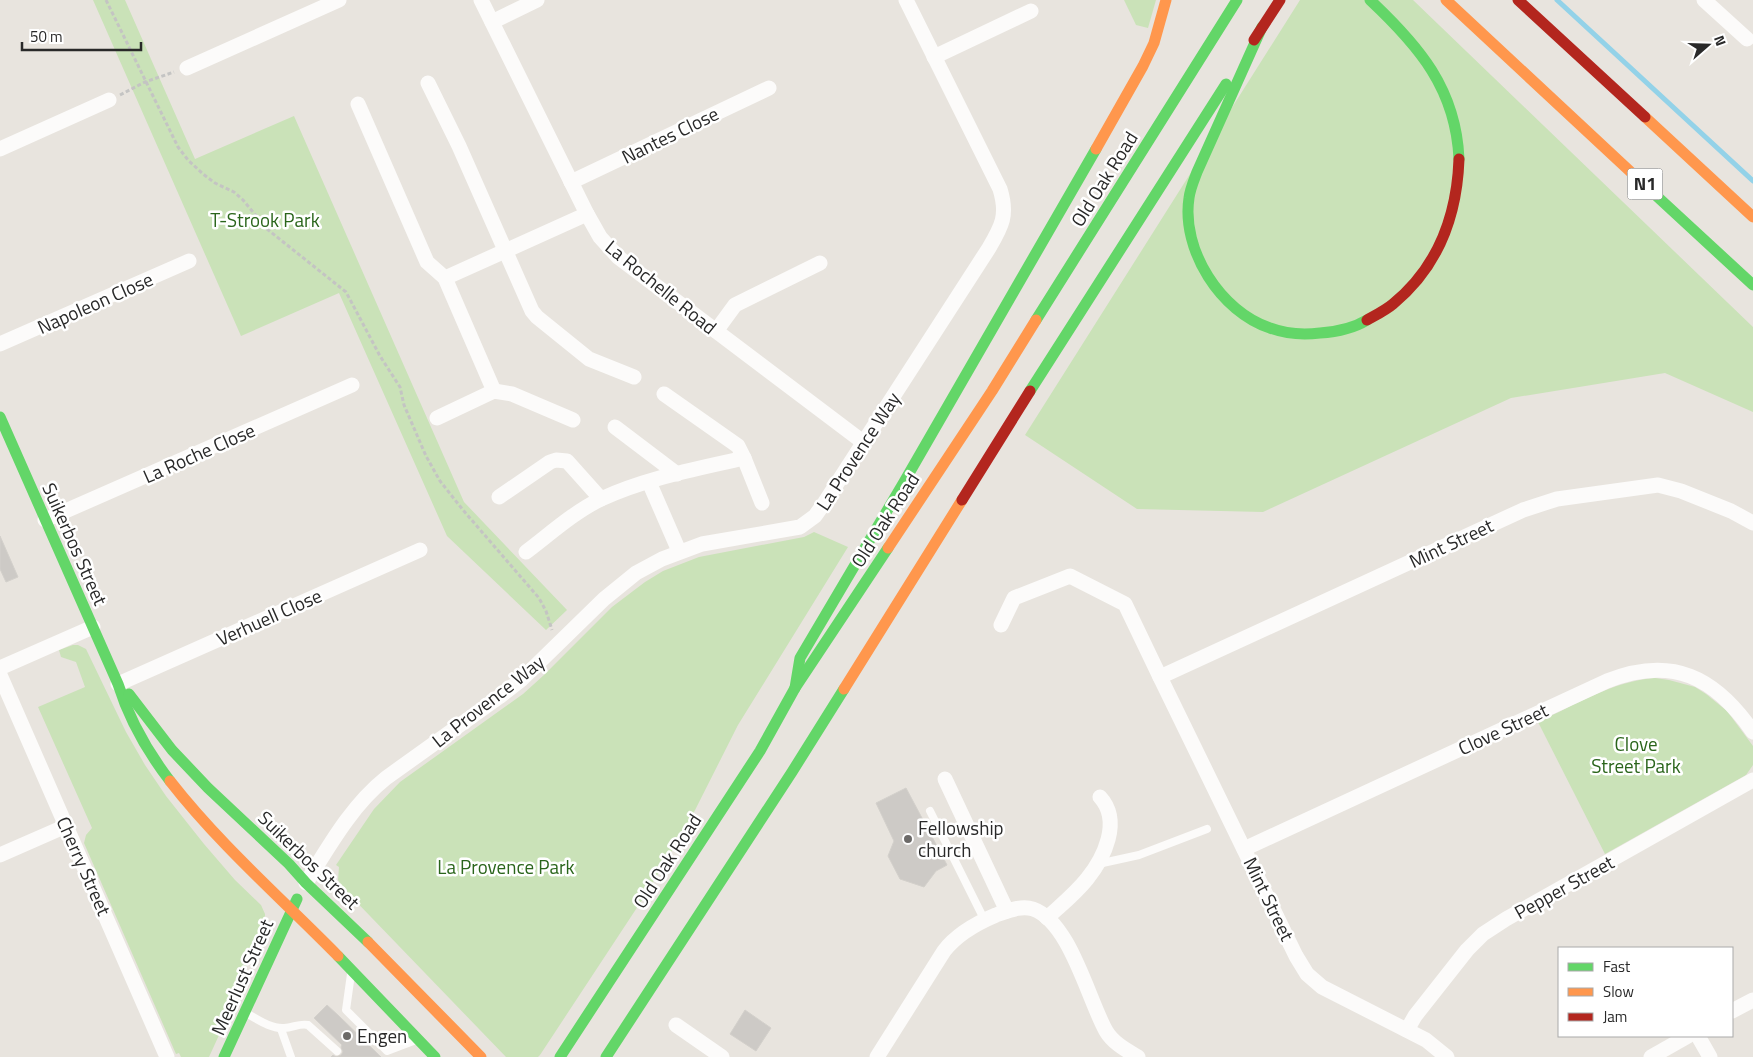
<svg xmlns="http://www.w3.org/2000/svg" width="1753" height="1057" font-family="'Titillium Web',sans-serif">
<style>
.green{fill:#cae2b8}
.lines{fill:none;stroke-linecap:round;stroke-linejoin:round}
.stream{stroke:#93d2e8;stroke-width:5}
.building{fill:#cdcac6;stroke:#d3d0cb}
.path{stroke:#c4c4c3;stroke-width:3;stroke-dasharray:4 2.5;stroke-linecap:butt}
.lane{stroke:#fcfbfa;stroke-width:8}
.street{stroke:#fcfbfa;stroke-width:15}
.fast{stroke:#63d668;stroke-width:11}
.slow{stroke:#ff974d;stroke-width:11}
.jam{stroke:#b3261e;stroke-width:11}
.poi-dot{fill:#6c6a68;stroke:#fff;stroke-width:2}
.labels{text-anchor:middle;stroke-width:5;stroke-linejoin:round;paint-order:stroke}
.shield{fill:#fff;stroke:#696969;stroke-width:1}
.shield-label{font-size:18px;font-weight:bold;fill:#292929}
.street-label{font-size:19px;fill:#292929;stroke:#fff}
.park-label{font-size:19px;fill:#2a651b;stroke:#fff}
.poi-label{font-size:19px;fill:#292929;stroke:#fff;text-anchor:start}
</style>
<rect width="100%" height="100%" fill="#e8e4de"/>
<g class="green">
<polygon points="93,0 125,0 195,159 294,116 464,502 567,610 546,630 447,536 339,293 241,336"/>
<polygon points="1124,0 1156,0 1148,28 1136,25"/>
<polygon points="1300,0 1413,0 1753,327 1753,412 1665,373 1511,398 1263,512 1137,509 1025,435"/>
<polygon points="814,532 848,547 738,725 687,826 644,897 540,1055 538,1057 506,1057 343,888 338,880 339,867 336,865 374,809 400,782 523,694 544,675 612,607 645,582 663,571 699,557 804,537"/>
<polygon points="73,645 78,645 86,649 126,732 145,765 166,796 204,844 235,880 261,905 265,914 265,924 238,984 220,1033 209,1057 181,1057 179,1053 176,1054 84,843 86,835 92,828 38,707 85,687 76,662 61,657 59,650"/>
<path d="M1655,678L1669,680L1695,687L1706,694L1727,711L1753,746V765L1746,775L1605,854L1538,722C1575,705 1613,681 1655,678Z"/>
</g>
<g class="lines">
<polyline class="stream" points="1557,0 1753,181"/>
</g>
<g class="building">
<polygon points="0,536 18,577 6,582 0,569"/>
<polygon points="906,788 947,865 936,871 924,887 900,879 888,856 894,841 876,803"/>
<polygon points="327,1005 339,1016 381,1057 331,1057 333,1055 336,1057 341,1055 343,1052 341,1047 342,1045 314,1018"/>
<polygon points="745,1010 771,1028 756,1051 730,1034"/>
</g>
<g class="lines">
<g class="path">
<polyline points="106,0 178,147 188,160 203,174 215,183 234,192 243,200 267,229 346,292 380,356 400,387 404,405 426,456 440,481 463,510 539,598 546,611 552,630"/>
<polyline points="120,95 145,82 174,72"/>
</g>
<g class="lane">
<polyline points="930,811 985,921"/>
<polyline points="1098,864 1139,855 1207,829"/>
<polyline points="351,974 346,1010 387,1051 416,1040"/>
<path d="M246,1013C257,1019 271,1029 284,1028C293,1028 299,1023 308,1025L337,1051"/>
<polyline points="281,1029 291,1057"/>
</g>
<g class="street">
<polyline points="481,0 587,214 600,237 618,257 863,442"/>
<polyline points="1704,0 1747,39"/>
<polyline points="492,22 537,0"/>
<polyline points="934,57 1031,11"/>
<polyline points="187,68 339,0"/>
<polyline points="428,83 459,146 532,311 537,317 589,359 634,377"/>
<polyline points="358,104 427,262 445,278 494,391"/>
<polyline points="0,149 109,100"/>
<polyline points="571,182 769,88"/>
<polyline points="445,278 587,214"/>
<polyline points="716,331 735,305 820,263"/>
<polyline points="0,344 189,261"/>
<polyline points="664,394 738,446 744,458 762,503"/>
<polyline points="437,418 494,391 512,394 573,420"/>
<polyline points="615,427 677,474"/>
<polyline points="649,482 679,551"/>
<polyline points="499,497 550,462 556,460 567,461 601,499"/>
<polyline points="45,520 352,385"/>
<path d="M526,552C550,534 574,512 601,499C646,478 697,469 744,458"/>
<polyline points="1001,625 1014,598 1070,576 1125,604 1160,677"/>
<polyline points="0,668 93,627"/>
<polyline points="0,675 167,1057"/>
<polyline points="118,684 420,550"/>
<polyline points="945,779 1007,911"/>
<path d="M1244,849L1607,681C1672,655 1715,677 1753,732"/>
<polyline points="0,855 66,826"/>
<path d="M306,883C329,846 352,805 386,778L499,697L522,679L604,599L636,573L662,559L702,544L800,527L815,516L825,502L989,248C1002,226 1008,215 1000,189L906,0"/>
<path d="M1047,918C1061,905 1075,894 1087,879C1104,858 1122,821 1100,797"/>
<polyline points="1732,1011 1753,1000"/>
<polyline points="676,1025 722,1057"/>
<polyline points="1407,1030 1415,1016 1467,950 1483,934 1506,919 1753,780"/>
<polyline points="1698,1036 1710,1057"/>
<path d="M877,1057L944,951C957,934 977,923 996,915C1008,911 1021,905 1033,909C1070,922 1088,999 1106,1031C1113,1043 1126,1050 1138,1057"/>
<polyline points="1447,1057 1426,1040 1322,987 1307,974 1296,956 1160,677 1523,510 1557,499 1658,485 1681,491 1731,511 1753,523"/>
<polyline points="1651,1057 1688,1036"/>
</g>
<g class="fast">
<path d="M1370,0C1419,46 1456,89 1459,159"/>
<path d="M1262,27L1197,172C1194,180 1190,189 1189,198C1181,250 1221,312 1270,328C1286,334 1303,335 1320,333C1335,332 1354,328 1367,320"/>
<polyline points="1649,189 1753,285"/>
<polyline points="1036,320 1237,0"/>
<polyline points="1030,391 1226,84"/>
<path d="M0,417L118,684C129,719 147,751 170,781"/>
<polyline points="795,688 800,658 904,482 1096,149"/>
<polyline points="129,694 172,750 208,788 289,864 306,883 368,942"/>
<polyline points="338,956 435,1057"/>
<polyline points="224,1057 297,899"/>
<polyline points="560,1057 760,751 795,688 888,548"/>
<polyline points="606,1057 792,772 844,689"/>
</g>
<g class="slow">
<polyline points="1446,0 1649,189"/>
<polyline points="1645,117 1753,217"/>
<polyline points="1096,149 1143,66 1154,43 1166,0"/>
<polyline points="888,548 992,391 1036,320"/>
<polyline points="844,689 962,500"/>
<path d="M170,781C220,845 281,898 338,956"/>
<polyline points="368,942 481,1057"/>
</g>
<g class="jam">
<polyline points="1518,0 1645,117"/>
<polyline points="1254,40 1280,0"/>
<path d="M1367,320C1376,315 1386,310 1393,304C1438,267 1457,215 1459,159"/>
<polyline points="962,500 1030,391"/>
</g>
</g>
<g class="poi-dot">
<circle cx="908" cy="839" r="5"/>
<circle cx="347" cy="1036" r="5"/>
</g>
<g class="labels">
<rect class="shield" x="1627.5" y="168.5" width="35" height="31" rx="4"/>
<g class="shield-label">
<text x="1645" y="190">N1</text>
</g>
<g class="street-label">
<text transform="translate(670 135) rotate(-26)" y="7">Nantes Close</text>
<text transform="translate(1104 179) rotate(-58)" y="7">Old Oak Road</text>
<text transform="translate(661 287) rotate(39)" y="7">La Rochelle Road</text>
<text transform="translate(95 303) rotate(-24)" y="7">Napoleon Close</text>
<text transform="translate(858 451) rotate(-57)" y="7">La Provence Way</text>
<text transform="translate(199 453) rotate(-24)" y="7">La Roche Close</text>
<text transform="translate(885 520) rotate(-57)" y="7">Old Oak Road</text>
<text transform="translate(1451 543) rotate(-25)" y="7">Mint Street</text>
<text transform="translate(75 544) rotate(66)" y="7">Suikerbos Street</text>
<text transform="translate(269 617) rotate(-24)" y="7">Verhuell Close</text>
<text transform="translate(488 701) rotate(-38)" y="7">La Provence Way</text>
<text transform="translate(1503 729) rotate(-25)" y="7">Clove Street</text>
<text transform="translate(309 860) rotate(44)" y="7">Suikerbos Street</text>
<text transform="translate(667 861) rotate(-57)" y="7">Old Oak Road</text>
<text transform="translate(84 866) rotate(66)" y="7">Cherry Street</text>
<text transform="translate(1564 887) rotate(-29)" y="7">Pepper Street</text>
<text transform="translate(1269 899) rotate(64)" y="7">Mint Street</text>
<text transform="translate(242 977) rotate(-66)" y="7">Meerlust Street</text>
</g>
<g class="park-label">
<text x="265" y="227">T-Strook Park</text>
<text x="1636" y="751">Clove<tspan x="1636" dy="22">Street Park</tspan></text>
<text x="506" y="874">La Provence Park</text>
</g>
<g class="poi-label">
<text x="918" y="835">Fellowship<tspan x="918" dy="22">church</tspan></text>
<text x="357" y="1043">Engen</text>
</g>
</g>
<rect x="1558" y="947" width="175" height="90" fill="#ffffff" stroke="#a9a9a9"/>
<rect x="1568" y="963" width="25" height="8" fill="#63d668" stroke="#a9a9a9"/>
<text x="1603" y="972" font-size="15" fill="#292929">Fast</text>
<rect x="1568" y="988" width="25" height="8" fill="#ff974d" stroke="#a9a9a9"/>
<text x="1603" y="997" font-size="15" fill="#292929">Slow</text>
<rect x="1568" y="1013" width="25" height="8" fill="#b3261e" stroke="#a9a9a9"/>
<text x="1603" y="1022" font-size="15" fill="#292929">Jam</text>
<g transform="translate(1708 45) rotate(70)" stroke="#ffffff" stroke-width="4" paint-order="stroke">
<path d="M0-4L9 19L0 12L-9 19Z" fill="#292929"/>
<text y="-8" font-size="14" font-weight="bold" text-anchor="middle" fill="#292929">N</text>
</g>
<path d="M22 42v8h119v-8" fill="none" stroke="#292929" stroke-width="2.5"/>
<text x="30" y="42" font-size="15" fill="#292929" stroke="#ffffff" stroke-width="4" paint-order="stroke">50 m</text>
</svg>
